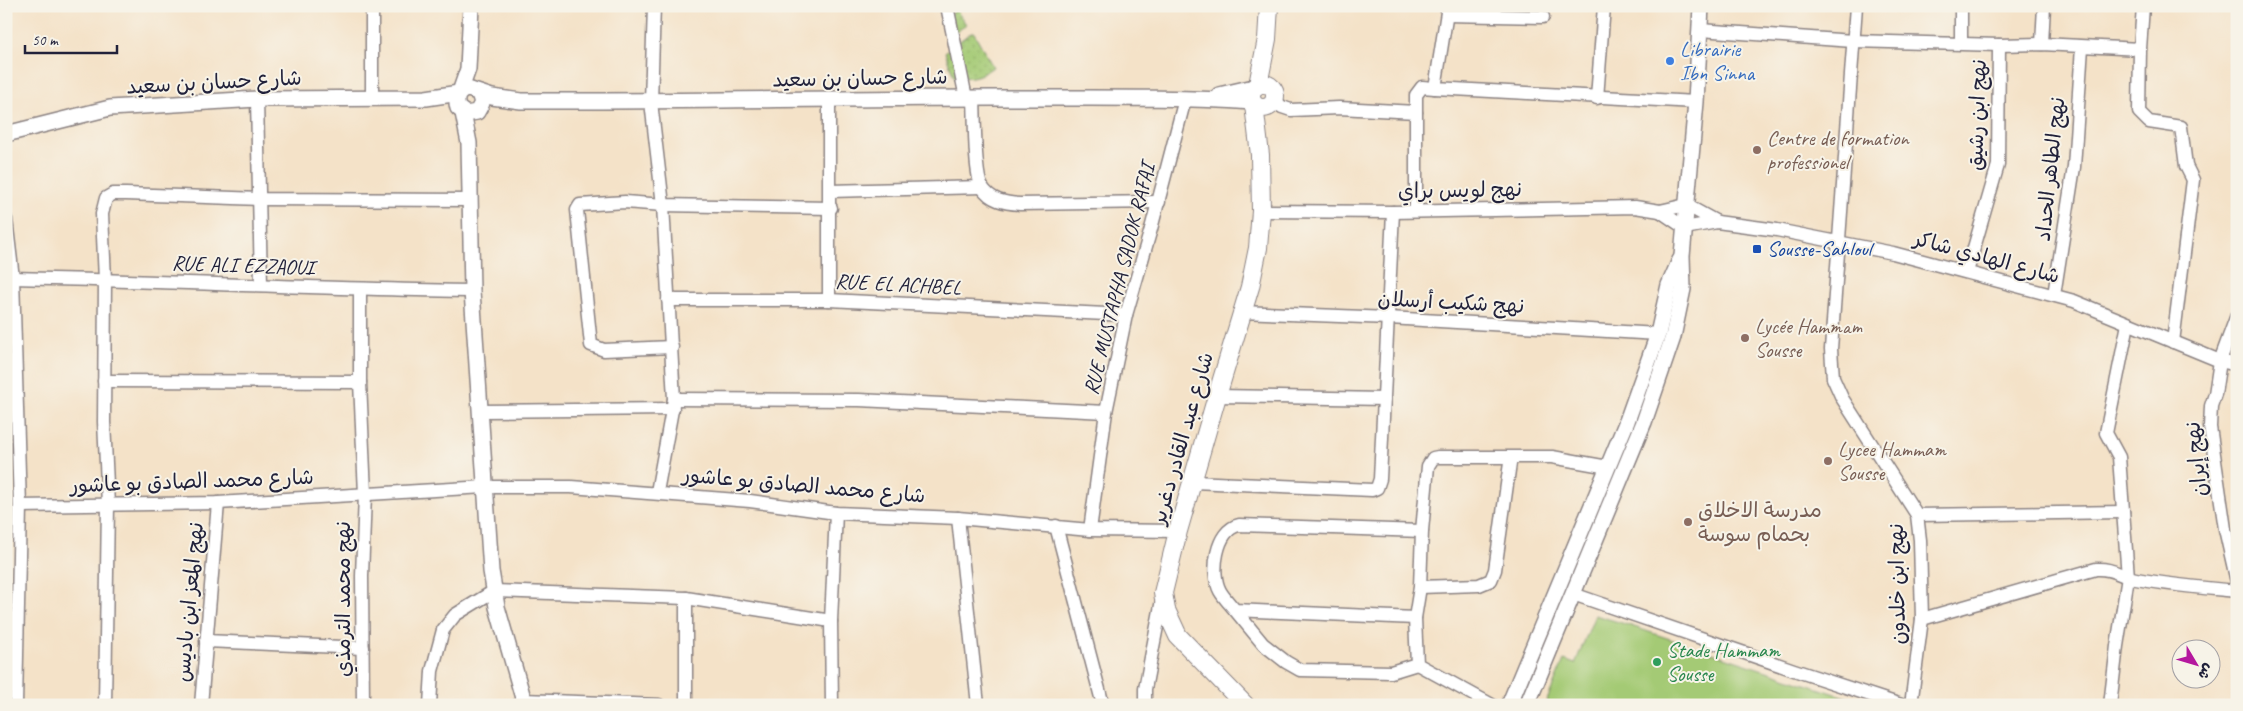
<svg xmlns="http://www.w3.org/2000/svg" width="2243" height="711" font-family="Caveat,'Playpen Sans Arabic',sans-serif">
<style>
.grass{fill:url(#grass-dots);stroke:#637658}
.pitch{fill:#a4ca74;stroke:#637658}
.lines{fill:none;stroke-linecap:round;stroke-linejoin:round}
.minor-casing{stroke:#8b8282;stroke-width:15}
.tertiary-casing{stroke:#8b8282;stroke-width:18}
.secondary-casing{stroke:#8b8282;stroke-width:20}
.minor{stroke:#fff;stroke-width:12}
.tertiary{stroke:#fff;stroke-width:15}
.secondary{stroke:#fff;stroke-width:18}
.shop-dot{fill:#3f7fe0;stroke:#f7f3e8;stroke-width:2}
.education-dot{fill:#8d6e63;stroke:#f7f3e8;stroke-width:2}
.transit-dot{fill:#1a4fb4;stroke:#f7f3e8;stroke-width:2}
.leisure-dot{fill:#2e9e5b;stroke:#f7f3e8;stroke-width:2}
.labels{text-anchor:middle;stroke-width:4;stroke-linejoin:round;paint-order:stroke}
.shop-label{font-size:21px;fill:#366cbe;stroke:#f7f3e8;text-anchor:start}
.street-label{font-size:21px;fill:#22223b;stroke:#f7f3e8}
.education-label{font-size:21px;fill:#785e54;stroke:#f7f3e8;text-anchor:start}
.transit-label{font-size:21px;fill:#164399;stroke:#f7f3e8;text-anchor:start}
.leisure-label{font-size:21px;fill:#27864d;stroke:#f7f3e8;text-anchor:start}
</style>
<defs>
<pattern id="grass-dots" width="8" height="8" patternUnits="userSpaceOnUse" patternTransform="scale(1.25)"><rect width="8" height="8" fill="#a4ca74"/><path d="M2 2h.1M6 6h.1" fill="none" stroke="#8dad65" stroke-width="1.8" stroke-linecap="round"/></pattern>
</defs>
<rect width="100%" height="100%" fill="#f7f3e8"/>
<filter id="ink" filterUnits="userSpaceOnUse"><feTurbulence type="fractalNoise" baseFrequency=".02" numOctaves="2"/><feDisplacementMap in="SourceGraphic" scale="10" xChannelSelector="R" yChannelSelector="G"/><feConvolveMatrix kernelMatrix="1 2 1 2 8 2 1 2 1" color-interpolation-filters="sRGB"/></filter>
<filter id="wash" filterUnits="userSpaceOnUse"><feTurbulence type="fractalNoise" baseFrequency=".0096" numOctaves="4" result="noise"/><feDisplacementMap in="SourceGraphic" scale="20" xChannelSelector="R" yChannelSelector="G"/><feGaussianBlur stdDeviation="1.12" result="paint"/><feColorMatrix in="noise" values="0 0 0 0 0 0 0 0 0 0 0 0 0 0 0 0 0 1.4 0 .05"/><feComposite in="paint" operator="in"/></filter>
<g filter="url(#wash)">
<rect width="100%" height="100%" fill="#f4e2c8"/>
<g class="grass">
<polygon points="956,10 966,24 949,39 940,22"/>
<path d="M973,31L993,67C980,77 970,79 954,77L945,52Z"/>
</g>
<polygon class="pitch" points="1595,615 1622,623 1869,705 1545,705 1564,660 1575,664"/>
</g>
<g filter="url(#ink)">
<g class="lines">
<defs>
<g id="minor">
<polyline points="372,6 372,98"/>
<polyline points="654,6 651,102 663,205 674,399 657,492"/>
<polyline points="947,6 966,98"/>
<polyline points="1448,6 1435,88 1696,102"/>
<polyline points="1856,6 1831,349 1833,378 1842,398 1917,515 1920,540 1922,619 1911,705"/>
<polyline points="2143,6 2140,49 2139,112 2149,122 2181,127 2186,166 2193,180 2173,342"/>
<polyline points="1447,15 1543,17"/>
<polyline points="1700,30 1853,41 1999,45 2042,44 2140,49"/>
<polyline points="1961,43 1961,6"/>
<polyline points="2042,44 2044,6"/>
<path d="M974,98C975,116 974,174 982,187C991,201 1005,203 1020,204L1159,202"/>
<polyline points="1597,98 1604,6"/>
<polyline points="257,99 261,285"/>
<polyline points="1274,100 1282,107 1291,110 1339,108 1416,112"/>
<polyline points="830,191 982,187"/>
<polyline points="1261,211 1393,212 1635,207 1660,211 1686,205 1717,222"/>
<polyline points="1416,211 1416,95 1422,87 1435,88"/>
<polyline points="1660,211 1685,228 1717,222 1777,230 1893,253 2074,301 2220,361 2237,365"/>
<polyline points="6,219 13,278 20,506 16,705"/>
<polyline points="1967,272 1998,165 1999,45"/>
<path d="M13,278C166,281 319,289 472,291"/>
<polyline points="360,290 360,382 365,494 362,576 363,705"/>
<polyline points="2054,295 2074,167 2082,47"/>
<polyline points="668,300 829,300 1126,315"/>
<polyline points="829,300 829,100"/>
<polyline points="1241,312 1389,318 1658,334"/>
<polyline points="2237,315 2220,361 2215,394 2211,406 2210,427 2225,529 2237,582"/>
<polyline points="672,347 604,350 591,345 577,210 580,205 625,202 663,205 831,208"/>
<polyline points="104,381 360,382"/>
<polyline points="1217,396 1384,399"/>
<polyline points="674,399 859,400 1106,412"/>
<polyline points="480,411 673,409"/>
<polyline points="1193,482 1372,490 1377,488 1380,479 1393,212"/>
<polyline points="20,506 218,503 485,487 571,487 750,501 836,513 958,518 1090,530 1178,531"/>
<polyline points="1917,515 2123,512"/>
<polyline points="958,518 978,705"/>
<polyline points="1056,526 1103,705"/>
<polyline points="1090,530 1106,412 1126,315 1151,229 1185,99"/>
<polyline points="1420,587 1479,585 1491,580 1495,570 1510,463"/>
<polyline points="1573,594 1794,670 1901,705"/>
<polyline points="1235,610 1263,644 1286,662 1300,670 1391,672 1417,664"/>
<path d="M1415,618L1235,610C1230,604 1224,598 1220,591C1210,573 1216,530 1239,525L1422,531"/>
<path d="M1922,619L2096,569C2113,568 2120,576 2136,579C2170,585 2203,588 2237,591"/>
<polyline points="831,621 832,705"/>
<polyline points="206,641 363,648"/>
<polyline points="523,700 659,705"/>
<polyline points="105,705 108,505 104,422 105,280 102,214 106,198 113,194 126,194 260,199 470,200"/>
<polyline points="201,705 218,503"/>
<polyline points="430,705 432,671 443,630 455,615 494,591 686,598 831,621 836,513"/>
<polyline points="686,705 686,598"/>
<polyline points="1145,705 1145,689 1162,600"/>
<polyline points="1492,705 1417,664 1415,618 1420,587 1422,531 1428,466 1433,458 1438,457 1552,457 1608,467"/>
<polyline points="2110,705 2117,646 2128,577 2119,457 2106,433 2128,324"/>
</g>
<g id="tertiary">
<polyline points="460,92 468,69 471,6"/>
<path d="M479,93L482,103L477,112L466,114L458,108C455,98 458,91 468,89L492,97L521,101C692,102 863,97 1034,98C1107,98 1180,97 1252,102"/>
<polyline points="1219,95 1254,87"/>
<polyline points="463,113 469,143 472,291 491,571 497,607 525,705"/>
<polyline points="6,134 110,108 257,99 426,98 459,93"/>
<polyline points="1509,705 1627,421 1658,334 1669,285 1680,260"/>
<polyline points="1527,705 1644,422 1673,337 1683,289 1682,256 1696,102 1701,6"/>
</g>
<g id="secondary">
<circle cx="1263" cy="96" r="12"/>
<polyline points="1258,85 1267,39 1269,6"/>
<polyline points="1245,705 1178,636 1166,610 1163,593 1178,531 1217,396 1250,287 1258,248 1261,211 1260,155 1254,105"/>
</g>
</defs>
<use href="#minor" class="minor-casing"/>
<use href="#tertiary" class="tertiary-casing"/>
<use href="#secondary" class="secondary-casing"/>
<use href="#minor" class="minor"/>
<use href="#tertiary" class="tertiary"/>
<use href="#secondary" class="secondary"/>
</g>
</g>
<circle class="shop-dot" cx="1670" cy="61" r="5"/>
<g class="education-dot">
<circle cx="1757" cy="150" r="5"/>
<circle cx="1745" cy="338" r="5"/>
<circle cx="1828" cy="461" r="5"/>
<circle cx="1688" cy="522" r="5"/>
</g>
<rect class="transit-dot" x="1752" y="244" width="10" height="10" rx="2.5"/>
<circle class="leisure-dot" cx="1657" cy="662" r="5"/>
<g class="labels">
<g class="shop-label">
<text x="1680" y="56">Librairie<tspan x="1680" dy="24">Ibn Sinna</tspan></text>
</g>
<g class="street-label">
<text transform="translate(860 78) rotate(-1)" y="7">شارع حسان بن سعيد</text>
<text transform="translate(214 82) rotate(-3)" y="7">شارع حسان بن سعيد</text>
<text transform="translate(1977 115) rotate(-88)" y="7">نهج ابن رشيق</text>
<text transform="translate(2050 169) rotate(-84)" y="7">نهج الطاهر الحداد</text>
<text transform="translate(1460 190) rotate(-1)" y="7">نهج لويس براي</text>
<text transform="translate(1987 257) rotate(15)" y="7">شارع الهادي شاكر</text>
<text transform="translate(243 265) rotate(2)" y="7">RUE ALI EZZAOUI</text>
<text transform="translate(1119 279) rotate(-76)" y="7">RUE MUSTAPHA SADOK RAFAI</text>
<text transform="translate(898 284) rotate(3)" y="7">RUE EL ACHBEL</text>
<text transform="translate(1451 302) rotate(3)" y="7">نهج شكيب أرسلان</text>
<text transform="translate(1182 438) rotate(-74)" y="7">شارع عبد القادر دغرير</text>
<text transform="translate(2196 459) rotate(-96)" y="7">نهج إيران</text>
<text transform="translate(192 481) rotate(-2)" y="7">شارع محمد الصادق بو عاشور</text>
<text transform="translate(804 485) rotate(5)" y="7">شارع محمد الصادق بو عاشور</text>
<text transform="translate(1897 584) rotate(-91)" y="7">نهج ابن خلدون</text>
<text transform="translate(343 599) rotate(-90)" y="7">نهج محمد الترمذي</text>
<text transform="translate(189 602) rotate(-85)" y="7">نهج المعز ابن باديس</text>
</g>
<g class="education-label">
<text x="1767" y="145">Centre de formation<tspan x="1767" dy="24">professionel</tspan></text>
<text x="1755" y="333">Lycée Hammam<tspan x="1755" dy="24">Sousse</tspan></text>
<text x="1838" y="456">Lycee Hammam<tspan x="1838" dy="24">Sousse</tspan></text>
<text x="1698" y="517">مدرسة الاخلاق<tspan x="1698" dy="24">بحمام سوسة</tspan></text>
</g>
<g class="transit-label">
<text x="1767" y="256">Sousse-Sahloul</text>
</g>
<g class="leisure-label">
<text x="1667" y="657">Stade Hammam<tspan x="1667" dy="24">Sousse</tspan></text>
</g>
</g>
<rect width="2243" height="711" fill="none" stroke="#f7f3e8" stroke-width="25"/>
<g transform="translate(2196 664) rotate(128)"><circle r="24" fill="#f7f3e8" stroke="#a29fa3"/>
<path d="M0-4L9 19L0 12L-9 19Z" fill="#b5179e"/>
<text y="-8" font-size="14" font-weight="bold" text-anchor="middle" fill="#22223b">ش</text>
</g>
<path d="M25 45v8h92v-8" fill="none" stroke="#22223b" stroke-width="2.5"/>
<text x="32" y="45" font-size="15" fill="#22223b" stroke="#f7f3e8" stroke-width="4" paint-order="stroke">50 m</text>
</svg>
